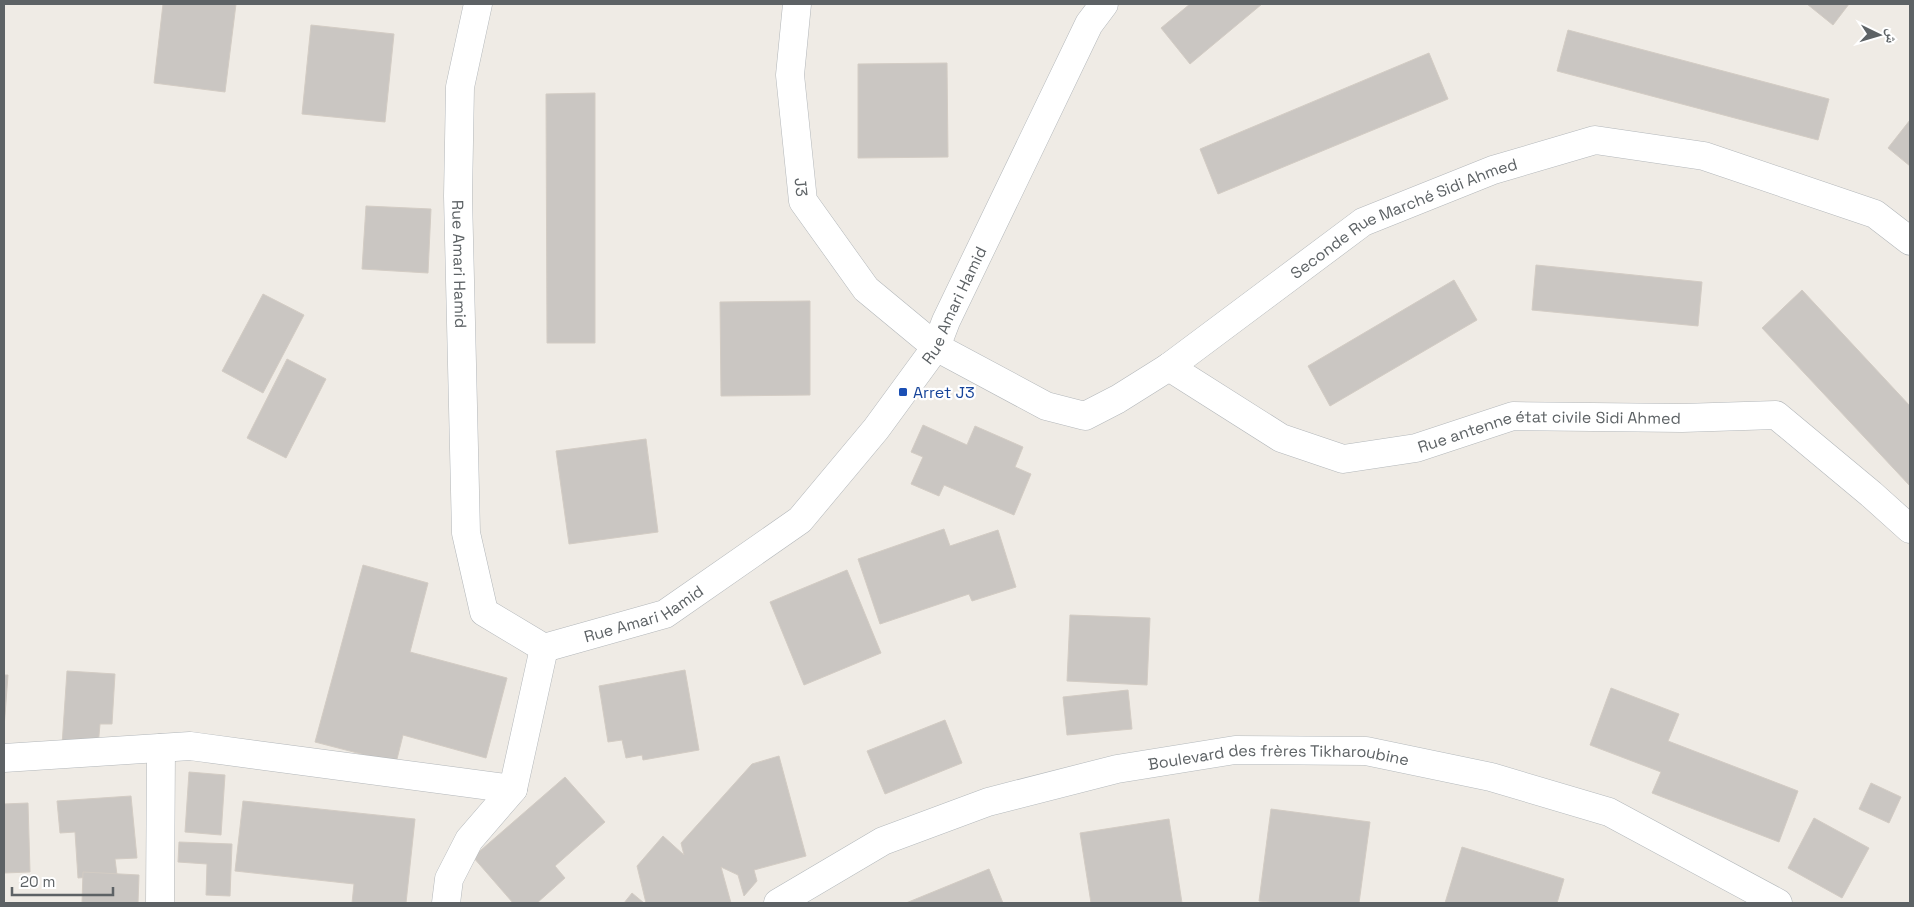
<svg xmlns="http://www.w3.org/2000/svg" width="1914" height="907" font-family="'Space Grotesk','Noto Naskh Arabic',sans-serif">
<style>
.building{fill:#cac6c2;stroke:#d3ccc4}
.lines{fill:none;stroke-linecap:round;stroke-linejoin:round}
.street-casing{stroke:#b3b7ba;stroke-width:29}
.secondary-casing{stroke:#b4b9bc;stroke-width:29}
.street{stroke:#fff;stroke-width:28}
.secondary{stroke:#fff;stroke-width:28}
.transit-dot{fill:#1a4fb4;stroke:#fff;stroke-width:2}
.labels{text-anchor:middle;stroke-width:4.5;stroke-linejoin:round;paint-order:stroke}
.street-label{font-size:16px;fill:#5d6265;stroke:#fff}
.transit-label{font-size:16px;fill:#164399;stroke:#fff;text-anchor:start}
</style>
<rect width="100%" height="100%" fill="#efebe5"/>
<g class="building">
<polygon points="163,4 236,4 225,92 154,83"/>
<polygon points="1190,4 1262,4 1190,64 1161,28"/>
<polygon points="1807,4 1849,4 1833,25"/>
<polygon points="311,25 394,34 385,122 302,114"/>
<polygon points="1568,30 1829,99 1818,140 1557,71"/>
<polygon points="1429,53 1448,99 1218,194 1200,149"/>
<polygon points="947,63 948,157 858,158 858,64"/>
<polygon points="595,93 595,343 547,343 546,94"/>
<polygon points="1910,120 1910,166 1888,148"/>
<polygon points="366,206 431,209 428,273 362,269"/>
<polygon points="1536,265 1702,282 1698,326 1532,310"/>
<polygon points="1454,280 1477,320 1330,406 1308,366"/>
<polygon points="1802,290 1910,406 1910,486 1762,328"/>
<polygon points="263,294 304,315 263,393 222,371"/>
<polygon points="810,301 810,395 721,396 720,302"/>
<polygon points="287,359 326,379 286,458 247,438"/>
<polygon points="923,425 967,445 975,426 1023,447 1015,467 1031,474 1014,515 944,485 939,496 911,484 923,457 911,452"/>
<polygon points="646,439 658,532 569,544 556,451"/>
<polygon points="944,529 950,546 998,530 1016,587 972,601 969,594 880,624 858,559"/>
<polygon points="363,565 428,583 410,652 507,678 486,758 403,735 396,763 315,742"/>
<polygon points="847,570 881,653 804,685 770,602"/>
<polygon points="1070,615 1150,618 1147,685 1067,681"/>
<polygon points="685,670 699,750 643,760 642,755 626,758 622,740 608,742 599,686"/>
<polygon points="67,671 115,674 112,724 100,724 98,747 62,745"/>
<polygon points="4,675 8,675 4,728"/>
<polygon points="1611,688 1679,714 1668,741 1798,791 1779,842 1652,793 1661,772 1590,745"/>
<polygon points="1128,690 1132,729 1067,735 1063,697"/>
<polygon points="945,720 962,763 885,794 867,751"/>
<polygon points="779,756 806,856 754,870 757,881 744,896 738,875 721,867 731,903 646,903 637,866 663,836 684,855 681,843 752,764"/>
<polygon points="189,772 225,775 221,835 185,832"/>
<polygon points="565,777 605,822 555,866 565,878 537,903 513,903 473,857"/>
<polygon points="1871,783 1901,797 1889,823 1859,809"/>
<polygon points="131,796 137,858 115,859 117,875 78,878 75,832 60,833 57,801"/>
<polygon points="243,801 415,819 406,903 352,903 354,884 235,871"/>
<polygon points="28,803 30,872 4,873 4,804"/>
<polygon points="1271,809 1370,822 1359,903 1277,903 1259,901"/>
<polygon points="1814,818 1869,848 1842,898 1788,868"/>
<polygon points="1169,819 1182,903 1091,903 1080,833"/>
<polygon points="179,842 232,844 230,896 206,895 207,864 178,862"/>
<polygon points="1462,847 1564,879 1557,903 1445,903"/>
<polygon points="989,869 1003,903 906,903"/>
<polygon points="83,872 139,875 138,903 82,903"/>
<polygon points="632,893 644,903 624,903"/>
</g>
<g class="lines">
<defs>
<g id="street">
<path id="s1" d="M478,4L460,87L458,196L466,533L484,612L544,648L665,614L800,520L876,429L936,347L946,321L1089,24L1104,4"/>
<path id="s2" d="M797,4L790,75L803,201L866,289L936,347L1046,406L1085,416L1118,399L1169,367L1363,222L1493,170L1595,140L1704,156L1875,214L1910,241"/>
<path id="s3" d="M1169,367L1281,438L1343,459L1416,448L1513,416L1682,418L1776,415L1871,494L1910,529"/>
<polyline points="4,758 190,746 513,789 544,648"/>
<polyline points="160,903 161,748"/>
<polyline points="446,903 449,879 469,840 513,789"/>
</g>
<g id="secondary">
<path id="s4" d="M778,903L883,841L988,802L1117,769L1235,750L1366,751L1491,777L1609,812L1778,903"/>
</g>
</defs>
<use href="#street" class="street-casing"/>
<use href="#secondary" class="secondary-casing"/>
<use href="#street" class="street"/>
<use href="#secondary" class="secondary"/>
</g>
<rect class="transit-dot" x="898" y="387" width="10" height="10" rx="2.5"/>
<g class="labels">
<g class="street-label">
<text dy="6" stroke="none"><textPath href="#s2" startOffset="184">J3</textPath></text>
<text dy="6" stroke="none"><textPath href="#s2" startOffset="940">Seconde Rue Marché Sidi Ahmed</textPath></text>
<text dy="6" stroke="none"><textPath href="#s1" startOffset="262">Rue Amari Hamid</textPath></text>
<text dy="6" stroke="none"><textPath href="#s1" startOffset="1238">Rue Amari Hamid</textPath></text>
<text dy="6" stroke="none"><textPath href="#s3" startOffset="408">Rue antenne état civile Sidi Ahmed</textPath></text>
<text dy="6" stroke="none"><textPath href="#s1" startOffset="788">Rue Amari Hamid</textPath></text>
<text dy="6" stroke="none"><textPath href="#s4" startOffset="530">Boulevard des frères Tikharoubine</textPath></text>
</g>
<g class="transit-label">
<text x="913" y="398">Arret J3</text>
</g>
</g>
<rect width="1914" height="907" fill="none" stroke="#5d6265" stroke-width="10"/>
<g transform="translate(1879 35) rotate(95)" stroke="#ffffff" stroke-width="4" paint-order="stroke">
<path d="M0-4L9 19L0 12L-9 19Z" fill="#5d6265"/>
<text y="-8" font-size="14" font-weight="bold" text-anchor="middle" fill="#5d6265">ش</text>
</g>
<path d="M12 887v8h101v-8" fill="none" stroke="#5d6265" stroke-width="2.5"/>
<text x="20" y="887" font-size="15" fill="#5d6265" stroke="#ffffff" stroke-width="4" paint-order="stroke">20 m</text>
</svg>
